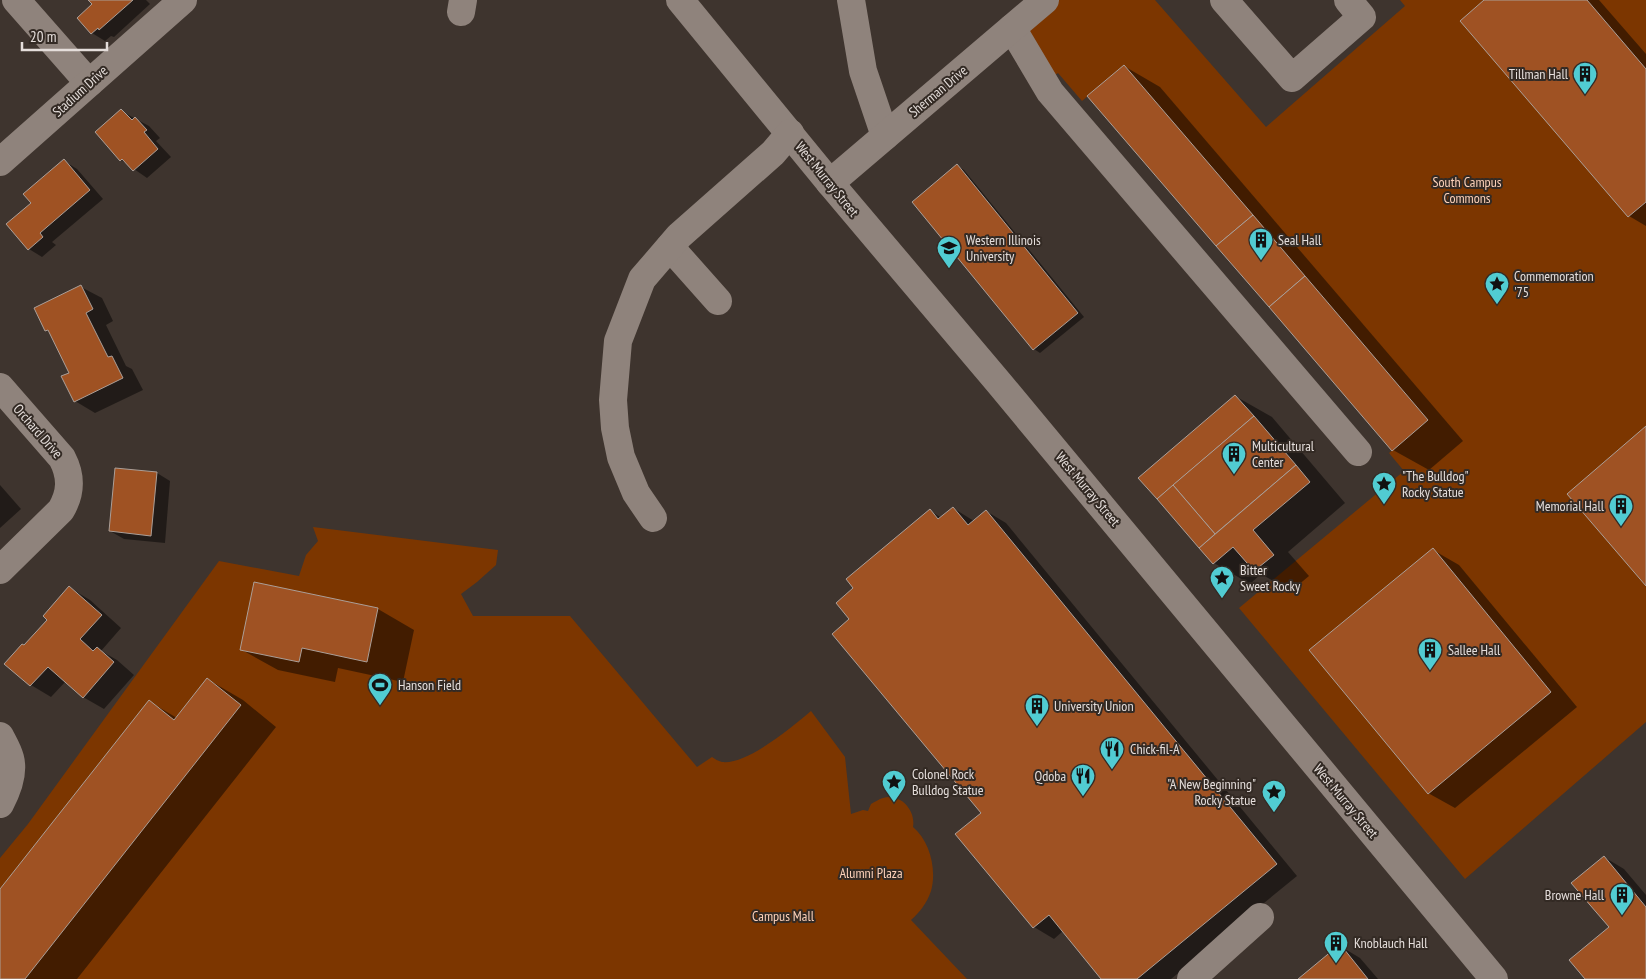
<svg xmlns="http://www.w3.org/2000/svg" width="1646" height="979" font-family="'PT Sans Narrow',sans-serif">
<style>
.green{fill:#7c3600}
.shadow{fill:#0007}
.building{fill:#9f5223;stroke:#ab9f98}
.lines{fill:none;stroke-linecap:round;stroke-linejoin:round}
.minor{stroke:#8f837c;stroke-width:28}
.labels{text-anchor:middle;stroke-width:4;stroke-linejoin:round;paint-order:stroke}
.poi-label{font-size:14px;fill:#e5dedb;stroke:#332a24;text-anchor:start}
.street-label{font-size:14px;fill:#e5dedb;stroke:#332a24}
.park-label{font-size:14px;fill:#fed2ba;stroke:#332a24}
</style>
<rect width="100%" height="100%" fill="#3e342e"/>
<g class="green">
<polygon points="1045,0 1155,0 1266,127 1405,6 1400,0 1646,0 1646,722 1465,879 1239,608 1404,471 1389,453 1428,420 1124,65 1082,101 1058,73 1045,82 1012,28"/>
<path d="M313,527L498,550L496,565L477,582L461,594L473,616H570L697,767L712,757C715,759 718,761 722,762C747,765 792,727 811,711L845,757L851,814L863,810L868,811L871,804C875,802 879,799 883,798C900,793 916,810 913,827C930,841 937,870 931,891C927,903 920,912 911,920L967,979H0V858L28,824L219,561L299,576L306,555L318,541Z"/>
</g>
<g class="shadow">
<polygon points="90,0 146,0 150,4 114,37 111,36 105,41 92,33 94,4"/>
<polygon points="1486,0 1599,0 1646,54 1646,226 1629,216"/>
<polygon points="1124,66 1160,87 1463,441 1429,470 1393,450"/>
<polygon points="121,111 149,126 160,138 156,141 171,157 147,178 121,160 97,132"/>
<polygon points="64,161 77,169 103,199 52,242 56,245 42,257 29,249 33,203"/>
<polygon points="957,166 964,170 1084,317 1040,353 1034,349"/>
<polygon points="81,287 102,298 113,321 106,325 126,366 132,369 143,390 95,413 75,401 71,373 51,333 46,330"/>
<polygon points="1235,396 1272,417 1345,503 1288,552 1309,576 1291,591 1261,574 1250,584 1214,563 1140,478"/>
<polygon points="157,473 170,481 165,543 124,539 110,531"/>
<polygon points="0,485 21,509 0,528"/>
<polygon points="953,508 974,521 986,511 1006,523 1297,876 1171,979 1103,979 1063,931 1054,939 1034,927 982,813 851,619 855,588 930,511 942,518"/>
<polygon points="1433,550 1459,565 1577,707 1455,808 1428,793"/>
<polygon points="70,588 90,600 121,628 101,651 117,660 134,675 104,709 83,697 66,681 51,697 31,685 6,664 25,646 49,619"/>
<polygon points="378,609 414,630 403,682 338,668 335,682 278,670 242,650"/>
<polygon points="207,679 243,700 276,727 77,979 0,979 0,891 150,702 177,718"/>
<polygon points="1604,857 1624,869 1646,895 1646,979 1587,979 1610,928"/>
<polygon points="1340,946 1360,958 1378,979 1300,979"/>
</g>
<g class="building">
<polygon points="88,0 133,0 99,30 98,28 91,34 77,18 92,4"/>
<polygon points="1484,0 1587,0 1646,69 1646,202 1628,217 1460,21"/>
<polygon points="1124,65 1253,215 1216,246 1087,96"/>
<polygon points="121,109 132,120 135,117 147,130 144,132 158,149 133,171 122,159 120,161 95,132"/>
<polygon points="64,159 90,190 40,233 43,237 28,250 6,224 31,203 23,194"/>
<polygon points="957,164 1078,313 1033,350 912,202"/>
<polygon points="1253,215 1305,276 1269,307 1216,246"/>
<polygon points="1305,276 1428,420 1392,451 1269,307"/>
<polygon points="81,285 93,309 86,313 108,357 112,356 123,378 74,402 61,376 69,373 48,330 45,331 34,308"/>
<polygon points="1235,395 1254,416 1157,499 1138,478"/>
<polygon points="1254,416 1296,465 1215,534 1173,485"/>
<polygon points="1646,426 1646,586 1567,494"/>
<polygon points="1296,465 1310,482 1253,530 1274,555 1254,571 1233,547 1213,564 1199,548"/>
<polygon points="115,468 157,472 151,536 109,531"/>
<polygon points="1173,485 1215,534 1199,548 1157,499"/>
<polygon points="953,507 968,525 986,510 1277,864 1137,979 1101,979 1049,915 1033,928 955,834 981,813 832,634 849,619 836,603 853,588 846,579 930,509 938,519"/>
<polygon points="1433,548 1551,692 1428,794 1309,650"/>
<polygon points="254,582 378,608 367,662 302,648 299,662 240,650"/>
<polygon points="69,586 102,615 80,639 93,651 97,647 114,662 83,698 48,667 30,686 4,664 22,644 24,645 47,620 43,616"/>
<polygon points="207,678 241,705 25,979 0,979 0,889 149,700 174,720"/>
<polygon points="1604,856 1646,907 1646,979 1585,979 1569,960 1609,927 1571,883"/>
<polygon points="1340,944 1368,979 1298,979 1333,950"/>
</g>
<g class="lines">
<g class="minor">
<polyline points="16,0 89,83"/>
<polyline points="680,0 830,183 999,383 1494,979"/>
<polyline points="851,0 863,71 885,136"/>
<polyline points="1224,0 1292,78 1362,17 1348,0"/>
<polyline points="461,12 463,0"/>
<polyline points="1012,28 1050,92 1358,452"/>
<polyline points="0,162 183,0"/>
<polyline points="830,183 1045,0"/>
<polyline points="670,247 718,301"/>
<path d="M0,387L62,458C72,477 71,493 61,510L0,570"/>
<polyline points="653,518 636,493 621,457 615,428 613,400 618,341 642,279 679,236 773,153 790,133"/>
<path d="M0,736C3,742 8,750 10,758C14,773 7,791 0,804"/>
<polyline points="1191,979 1260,917"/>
</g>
</g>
<defs>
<symbol id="building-pin" viewBox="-11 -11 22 30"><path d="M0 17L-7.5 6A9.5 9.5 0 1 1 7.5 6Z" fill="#51ccd2" stroke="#332a24"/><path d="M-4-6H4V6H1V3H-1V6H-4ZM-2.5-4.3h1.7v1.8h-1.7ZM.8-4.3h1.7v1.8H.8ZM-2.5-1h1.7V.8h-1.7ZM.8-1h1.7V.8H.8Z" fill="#111"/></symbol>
<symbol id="university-pin" viewBox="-11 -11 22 30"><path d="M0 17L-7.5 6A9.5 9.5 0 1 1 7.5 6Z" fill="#51ccd2" stroke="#332a24"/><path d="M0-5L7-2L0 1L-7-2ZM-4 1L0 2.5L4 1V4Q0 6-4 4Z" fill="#111"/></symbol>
<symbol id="sight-pin" viewBox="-11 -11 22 30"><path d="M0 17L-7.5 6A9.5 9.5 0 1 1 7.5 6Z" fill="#51ccd2" stroke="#332a24"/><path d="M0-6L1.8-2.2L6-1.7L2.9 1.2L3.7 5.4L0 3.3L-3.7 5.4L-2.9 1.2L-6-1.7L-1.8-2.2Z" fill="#111"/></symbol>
<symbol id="stadium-pin" viewBox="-11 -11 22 30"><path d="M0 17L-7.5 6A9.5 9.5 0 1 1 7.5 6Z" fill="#51ccd2" stroke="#332a24"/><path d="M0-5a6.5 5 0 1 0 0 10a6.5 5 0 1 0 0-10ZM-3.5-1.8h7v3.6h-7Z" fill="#111"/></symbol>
<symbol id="restaurant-pin" viewBox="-11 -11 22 30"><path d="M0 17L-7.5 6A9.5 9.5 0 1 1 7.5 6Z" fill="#51ccd2" stroke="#332a24"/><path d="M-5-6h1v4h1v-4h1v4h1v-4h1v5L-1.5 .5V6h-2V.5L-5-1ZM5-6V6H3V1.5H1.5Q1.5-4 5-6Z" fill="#111"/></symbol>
</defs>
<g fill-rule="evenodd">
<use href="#building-pin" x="1571" y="60" width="28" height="38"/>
<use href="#building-pin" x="1247" y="226" width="28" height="38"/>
<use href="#university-pin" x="935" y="234" width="28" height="38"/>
<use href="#sight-pin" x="1483" y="270" width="28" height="38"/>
<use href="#building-pin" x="1220" y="440" width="28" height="38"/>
<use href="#sight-pin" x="1370" y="470" width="28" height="38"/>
<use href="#building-pin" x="1607" y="492" width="28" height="38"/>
<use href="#sight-pin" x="1208" y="564" width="28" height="38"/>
<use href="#building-pin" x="1416" y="636" width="28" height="38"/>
<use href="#stadium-pin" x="366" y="671" width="28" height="38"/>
<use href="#building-pin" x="1023" y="692" width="28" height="38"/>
<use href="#restaurant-pin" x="1098" y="735" width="28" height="38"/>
<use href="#restaurant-pin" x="1069" y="762" width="28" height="38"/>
<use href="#sight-pin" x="880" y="768" width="28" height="38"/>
<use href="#sight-pin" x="1260" y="778" width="28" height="38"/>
<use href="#building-pin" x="1608" y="881" width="28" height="38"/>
<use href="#building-pin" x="1322" y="929" width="28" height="38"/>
</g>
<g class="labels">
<g class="poi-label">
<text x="1568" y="79" text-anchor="end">Tillman Hall</text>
<text x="966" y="245">Western Illinois<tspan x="966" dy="16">University</tspan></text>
<text x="1278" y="245">Seal Hall</text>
<text x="1514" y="281">Commemoration<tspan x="1514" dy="16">'75</tspan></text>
<text x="1252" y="451">Multicultural<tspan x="1252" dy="16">Center</tspan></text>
<text x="1402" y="481">"The Bulldog"<tspan x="1402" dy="16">Rocky Statue</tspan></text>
<text x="1604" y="511" text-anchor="end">Memorial Hall</text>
<text x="1240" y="575">Bitter<tspan x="1240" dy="16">Sweet Rocky</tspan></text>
<text x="1448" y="655">Sallee Hall</text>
<text x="398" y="690">Hanson Field</text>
<text x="1054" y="711">University Union</text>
<text x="1130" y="754">Chick-fil-A</text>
<text x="912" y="779">Colonel Rock<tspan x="912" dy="16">Bulldog Statue</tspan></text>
<text x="1066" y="781" text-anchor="end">Qdoba</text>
<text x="1256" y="789" text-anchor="end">"A New Beginning"<tspan x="1256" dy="16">Rocky Statue</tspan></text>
<text x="1604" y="900" text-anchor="end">Browne Hall</text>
<text x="1354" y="948">Knoblauch Hall</text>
</g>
<g class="street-label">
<text transform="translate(80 91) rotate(-42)" y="5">Stadium Drive</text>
<text transform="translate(938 91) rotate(-40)" y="5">Sherman Drive</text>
<text transform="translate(827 179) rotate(51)" y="5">West Murray Street</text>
<text transform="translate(38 431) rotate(49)" y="5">Orchard Drive</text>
<text transform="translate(1088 489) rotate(50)" y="5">West Murray Street</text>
<text transform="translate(1346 801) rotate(50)" y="5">West Murray Street</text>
</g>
<g class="park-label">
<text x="1467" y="187">South Campus<tspan x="1467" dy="16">Commons</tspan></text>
<text x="871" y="878">Alumni Plaza</text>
<text x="783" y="921">Campus Mall</text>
</g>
</g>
<path d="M22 42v8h85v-8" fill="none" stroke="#e5dedb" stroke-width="2.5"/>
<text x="30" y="42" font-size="15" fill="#e5dedb" stroke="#332a24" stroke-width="4" paint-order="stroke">20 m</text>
</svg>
